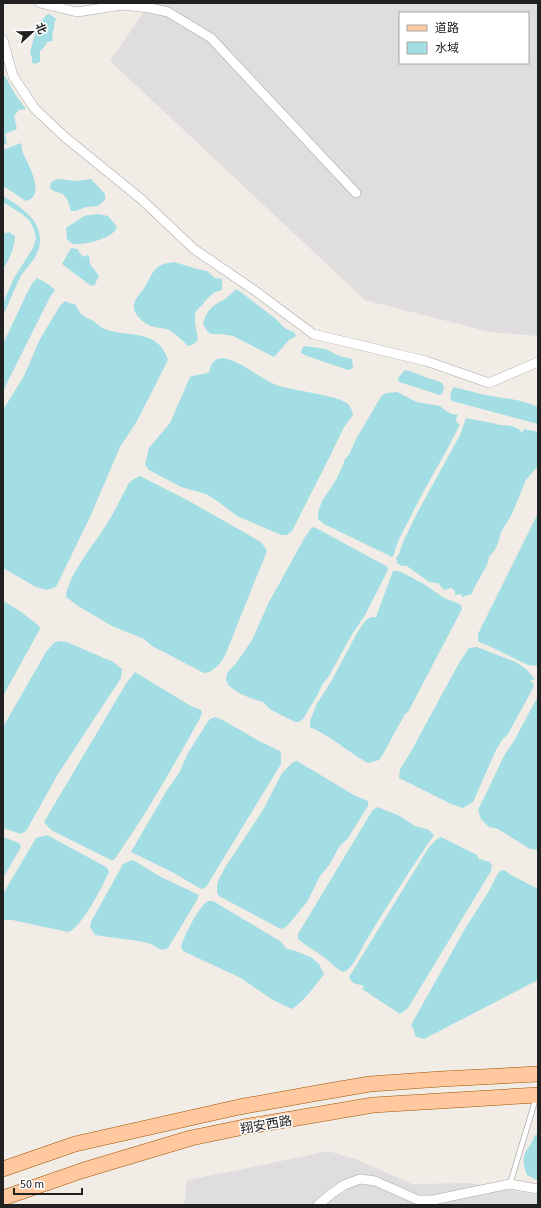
<svg xmlns="http://www.w3.org/2000/svg" width="541" height="1208" font-family="'Source Sans 3','Noto Sans SC',sans-serif">
<style>
.residential{fill:#dfddde;fill-rule:evenodd}
.water{fill:#a2dee4}
.lines{fill:none;stroke-linecap:round;stroke-linejoin:round}
.service-casing{stroke:#a8a8a8;stroke-width:6}
.minor-casing{stroke:#a8a8a8;stroke-width:10}
.primary-casing{stroke:#9d5400;stroke-width:16}
.service{stroke:#fff;stroke-width:4.5}
.minor{stroke:#fff;stroke-width:9}
.primary{stroke:#ffc89e;stroke-width:15}
.labels{text-anchor:middle;stroke-width:3;stroke-linejoin:round;paint-order:stroke}
.street-label{font-size:13px;fill:#212121;stroke:#fff}
</style>
<rect width="100%" height="100%" fill="#f2ece6"/>
<g class="residential">
<path d="M150,3H538V336L490,332L365,300L110,61ZM400,13H528V63H400Z"/>
<polygon points="328,1151 355,1159 412,1184 472,1183 532,1194 538,1195 538,1205 184,1205 187,1180 253,1167"/>
</g>
<g class="water">
<path d="M48,14L51,15L56,19C53,24 55,29 52,34L53,41L47,42L46,45L40,51V62L34,64L32,62V57L30,54C32,42 38,21 48,14Z"/>
<polygon points="3,76 5,76 15,94 26,109 19,110 14,116 17,129 5,134 7,143 3,145"/>
<path d="M21,143C22,147 22,150 23,153C28,164 47,196 26,201L3,186V150Z"/>
<path d="M58,179L75,181L91,179L105,194V200L98,206L86,207L76,211H71C69,205 68,197 62,194C56,191 55,193 50,188L51,182Z"/>
<path d="M3,196C23,208 49,225 37,253C34,261 26,268 21,276C15,287 9,303 3,315V303L14,278L33,248L36,238L34,230L30,221L22,214L3,202Z"/>
<path d="M98,214L108,216L117,227C114,238 85,245 75,244C72,244 69,241 67,239L66,228L84,216Z"/>
<path d="M9,232L15,236C15,247 9,260 3,269V234Z"/>
<polygon points="71,248 77,249 83,257 87,255 89,256 90,264 99,276 94,286 90,285 62,264"/>
<path d="M174,262L197,269L207,271L215,278L222,279V290C213,291 208,298 202,305C200,308 196,309 195,314C194,323 197,331 198,340L194,344L188,346C182,340 176,334 169,330C164,328 157,328 151,326C142,322 130,312 135,301C138,295 144,290 147,283C155,269 156,264 174,262Z"/>
<polygon points="37,278 48,284 55,290 50,297 3,391 3,344 26,295 33,282"/>
<path d="M235,290H238L276,319L286,329L294,332L296,336L289,340L274,357L233,336L220,334H211L207,331L203,324C209,301 222,305 235,290Z"/>
<path d="M65,301L69,303L75,304C78,308 79,313 84,316C86,318 90,319 92,320C97,323 100,327 105,329C129,338 158,328 168,360L137,421L120,447L90,517L56,587L47,590L36,587L3,568V410L24,376L39,341L52,319L60,306Z"/>
<polygon points="305,346 325,349 340,356 352,359 353,368 348,370 307,356 301,353 302,348"/>
<path d="M223,358C245,362 261,381 283,387C297,391 340,396 348,404C351,407 352,411 353,415L344,427L329,458L292,531L287,535H281L237,516L220,503L206,494L181,487L149,470L145,465L149,448L170,423L190,377C197,374 202,375 209,372C211,364 213,359 223,358Z"/>
<path d="M405,370C415,372 425,378 435,380C438,381 442,382 443,385C445,388 443,391 442,394L440,395L399,382L398,378Z"/>
<path d="M454,387C463,389 472,392 481,394C500,399 521,398 538,407V424L452,401C449,395 450,392 454,387Z"/>
<path d="M397,392L417,402L440,406L446,411L452,414L458,415L456,419L457,423L460,424C445,456 425,486 410,518C404,530 396,542 394,555L392,557L324,524L318,519V513L322,501L336,480L343,465L345,459L349,455L356,439L382,395L387,393Z"/>
<polygon points="466,418 492,423 500,425 512,426 519,429 522,433 524,429 538,432 538,466 526,480 511,516 501,532 498,543 495,550 489,557 487,565 474,588 472,594 462,597 461,594 455,595 455,591 451,588 444,590 438,583 429,582 407,566 402,566 397,563 396,558 399,554 403,542 416,515 460,435"/>
<path d="M140,476L189,501L254,538L262,543L267,551L224,658C219,664 213,673 204,673L152,646L144,639L112,626L78,606L66,597C67,577 94,544 105,527C114,513 121,498 129,483L134,479Z"/>
<polygon points="538,513 538,666 528,665 487,645 481,643 478,641 478,634"/>
<polygon points="312,527 316,528 386,566 388,568 387,572 365,615 351,636 329,676 322,685 318,694 303,719 299,722 295,722 271,710 263,702 250,698 239,693 229,686 226,680 227,673 237,662 252,640 269,602 305,537"/>
<path d="M393,571H399L424,584L444,598L460,604L462,609L408,712L405,714L382,756L379,760L368,763C348,752 331,736 310,727V721L317,703L324,693L333,678L358,631L366,620L371,617H376Z"/>
<polygon points="3,601 20,611 39,626 40,629 3,696"/>
<polygon points="60,641 67,642 106,659 112,661 122,669 121,678 58,774 26,831 21,834 3,828 3,727 46,652 55,642"/>
<polygon points="477,647 516,662 526,669 535,679 530,681 534,684 532,690 508,734 502,740 496,750 473,802 463,808 451,804 399,778 400,769 409,755 459,663 469,648"/>
<path d="M135,672L189,705L201,710L202,713L200,718C174,765 147,813 116,857L114,860H111L53,831L49,828L44,822L127,682Z"/>
<polygon points="538,696 538,850 530,849 498,829 489,827 481,819 478,810 505,754 514,741"/>
<polygon points="215,717 221,719 259,741 280,751 281,754 281,764 206,887 201,889 174,873 131,852 167,790 179,773 188,753 207,723 210,719"/>
<polygon points="297,761 354,795 368,801 368,806 348,838 339,847 330,864 320,876 307,902 288,925 283,929 279,928 219,896 217,892 217,885 219,879 226,866 263,810 282,773 293,762"/>
<path d="M377,807L398,815L415,826L429,830L434,835C410,870 386,907 364,944C360,952 352,970 343,972C336,969 331,962 325,958C316,951 306,946 298,939V934L372,811Z"/>
<path d="M47,835L106,867L108,869L109,872C103,885 81,929 68,932L12,920H3V894L36,838Z"/>
<polygon points="3,837 19,843 21,847 3,878"/>
<path d="M441,837L477,855L479,859L490,862L492,866L491,871L408,1008L400,1014L362,989L364,986C356,983 354,986 349,977L429,847L436,840Z"/>
<path d="M133,860L159,876L199,895L197,900L168,948C160,953 156,945 148,943C131,939 112,938 95,935L90,927L91,922L123,864Z"/>
<polygon points="504,870 511,875 538,889 538,980 424,1039 415,1036 414,1030 411,1025 466,927 489,891 497,875 500,871"/>
<path d="M208,901H213L280,941L287,949L296,951L312,958L319,964L324,974C315,986 305,1000 292,1009L273,1000L239,977L183,951L181,947C183,938 200,904 208,901Z"/>
<path d="M538,1134V1179L537,1180L527,1175C522,1162 522,1156 530,1145C532,1141 534,1140 534,1136Z"/>
</g>
<g class="lines">
<defs>
<polyline id="service" points="510,1184 536,1098"/>
<g id="minor">
<polyline points="40,3 77,12 122,5 150,8 168,12 211,38 356,193"/>
<polyline points="3,40 13,76 35,109 66,138 140,198 194,249 254,290 313,334 426,361 489,383 538,362"/>
<polyline points="318,1205 331,1194 344,1185 360,1179 375,1181 418,1200 433,1200 510,1184 538,1189"/>
</g>
<g id="primary">
<polyline points="3,1169 75,1144 239,1107 323,1092 370,1084 441,1079 538,1074"/>
<polyline points="3,1198 84,1170 191,1138 244,1127 373,1105 538,1095"/>
</g>
</defs>
<use href="#service" class="service-casing"/>
<use href="#minor" class="minor-casing"/>
<use href="#primary" class="primary-casing"/>
<use href="#service" class="service"/>
<use href="#minor" class="minor"/>
<use href="#primary" class="primary"/>
</g>
<g class="labels">
<g class="street-label">
<text transform="translate(266 1124) rotate(-10)" y="5">翔安西路</text>
</g>
</g>
<rect width="541" height="1208" fill="none" stroke="#212121" stroke-width="8"/>
<rect x="399" y="12" width="130" height="52" fill="#ffffff" stroke="#a6a6a6"/>
<rect x="407" y="25" width="20" height="6" fill="#ffc89e" stroke="#a6a6a6"/>
<text x="435" y="32" font-size="12" fill="#212121">道路</text>
<rect x="407" y="42" width="20" height="12" fill="#a2dee4" stroke="#a6a6a6"/>
<text x="435" y="52" font-size="12" fill="#212121">水域</text>
<g transform="translate(32 32) rotate(68)" stroke="#ffffff" stroke-width="3" paint-order="stroke">
<path d="M0-3L7 15L0 10L-7 15Z" fill="#212121"/>
<text y="-6" font-size="11" font-weight="bold" text-anchor="middle" fill="#212121">北</text>
</g>
<path d="M14 1188v6h68v-6" fill="none" stroke="#212121" stroke-width="2"/>
<text x="20" y="1188" font-size="12" fill="#212121" stroke="#ffffff" stroke-width="3" paint-order="stroke">50 m</text>
</svg>
